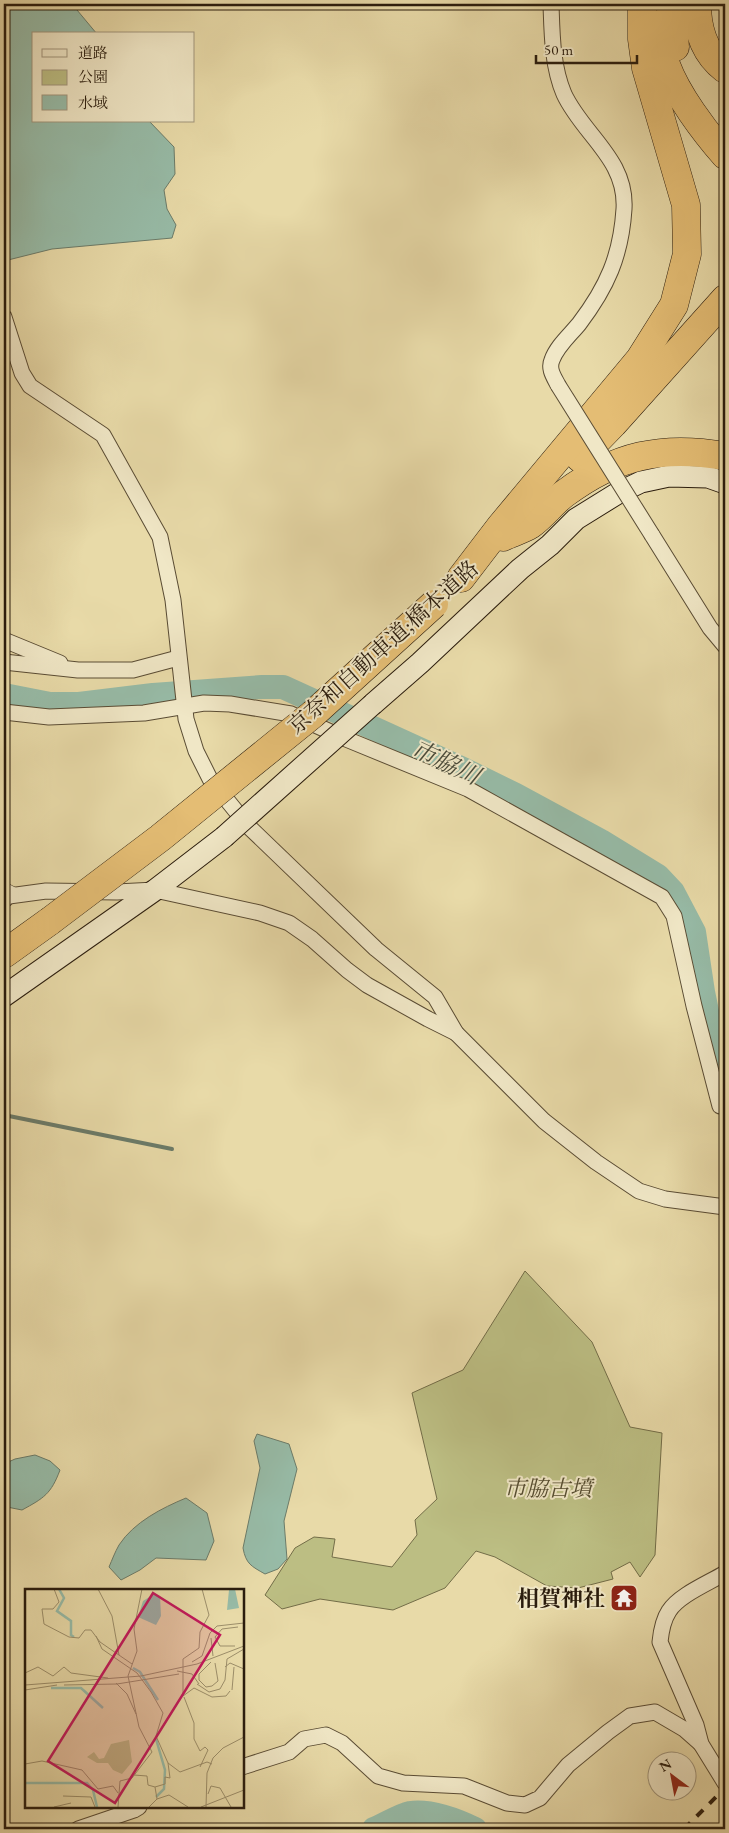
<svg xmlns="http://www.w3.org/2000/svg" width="729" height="1833" font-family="'EB Garamond','Noto Serif JP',serif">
  <rect width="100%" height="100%" fill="#e8daa8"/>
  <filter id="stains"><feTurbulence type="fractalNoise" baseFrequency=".004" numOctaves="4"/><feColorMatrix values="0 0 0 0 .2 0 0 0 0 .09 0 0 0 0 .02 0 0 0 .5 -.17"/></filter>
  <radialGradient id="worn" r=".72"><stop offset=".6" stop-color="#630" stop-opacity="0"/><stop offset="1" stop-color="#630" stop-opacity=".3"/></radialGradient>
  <polygon fill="#bcbe83" stroke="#736d48" points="525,1271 592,1342 630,1427 662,1433 655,1555 640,1577 630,1562 611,1572 613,1579 578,1588 547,1586 495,1557 476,1551 445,1588 393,1610 320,1599 282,1609 265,1595 295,1548 314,1537 335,1539 332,1557 392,1567 417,1535 415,1520 437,1499 412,1393 463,1370"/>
  <g fill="#97bba7" stroke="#6b7b69">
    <path d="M11 4H72L97 34H34V121H149L174 147 175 174 164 190 167 209 176 225 172 238 52 249 4 261V52L7 47C2 34 1 15 11 4Z"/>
    <path d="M257 1434 289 1444 297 1469 284 1521 287 1559 278 1569 265 1574C251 1566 246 1564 243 1548L260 1468 254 1441Z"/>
    <path d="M35 1455 50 1461 60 1470C51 1494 44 1498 22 1510L7 1507 4 1494V1464L15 1459Z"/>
    <path d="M186 1498 207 1513 214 1541 206 1560 156 1558 140 1570 121 1580 109 1567C112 1560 115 1552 119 1545 134 1522 162 1508 186 1498Z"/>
  </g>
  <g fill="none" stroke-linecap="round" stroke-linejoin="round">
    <polyline stroke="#6b7b69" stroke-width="4" points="4,1115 172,1149"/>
    <g stroke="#97bba7" stroke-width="24">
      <polyline points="4,695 50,704 79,704 153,695 262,687 283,687 465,770 516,795 601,841 658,876 673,892 694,932 703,992 715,1050 725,1081"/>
      <path d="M374 1829C384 1825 400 1815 410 1813 430 1810 457 1820 475 1829"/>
    </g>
    <defs>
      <polyline id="lane" points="4,886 17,893"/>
      <g id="street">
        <path d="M551 4C552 33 552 66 564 94 583 135 627 159 624 209 621 256 607 287 579 324 570 335 557 346 552 360 548 369 554 377 558 385"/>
        <polyline points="4,317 22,373 30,386 103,435 160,537 173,600 186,719 196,751 210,779 248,826 376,949 435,997 456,1033 544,1121 596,1162 639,1191 665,1199 725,1207"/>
        <polyline points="652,535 710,628 725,646"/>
        <polyline points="4,640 60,663"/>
        <polyline points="4,662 78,670 133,670 178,658"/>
        <polyline points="4,712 49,717 144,713 204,703 230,704 291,714 346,739 468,789 662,897 674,916 694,1006 720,1106 725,1105"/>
        <polyline points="4,900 9,896 46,891 117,892 155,890 260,913 289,923 312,939 347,970 367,985 428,1019 456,1033"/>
        <path d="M725 1573C709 1583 679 1595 669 1611 663 1620 661 1632 660 1642L696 1725 701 1744 725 1783"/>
        <polyline points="242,1767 289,1752 304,1739 326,1735 342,1743 378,1776 403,1783 464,1786 507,1803 525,1805 540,1798 568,1765 608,1732 630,1716 655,1712 684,1729 701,1744"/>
        <polyline points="78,1829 134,1810 139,1807"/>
      </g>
      <g id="secondary">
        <polyline points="373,704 420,663 520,569 550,545 576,519 618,493 641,482 669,476 708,477 725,483"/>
        <polyline points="4,996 155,890 224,837"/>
      </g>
      <g id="highway">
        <polyline points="671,4 675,47"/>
        <path d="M697 4C697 29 704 53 725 69"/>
        <path d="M658 24C660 38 661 52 666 65 677 95 704 131 725 155"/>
        <polyline points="580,458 613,424 725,299"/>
        <path d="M503 537C511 533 522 530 530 525 543 516 552 503 564 494 616 455 662 445 725 456"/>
        <polyline points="461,578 500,527 640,359 674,305 687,254 686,205 646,68 642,39 642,4"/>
        <polyline points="4,954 50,921"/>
      </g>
    </defs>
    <use href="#lane" stroke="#5a4c34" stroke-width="9"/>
    <use href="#street" stroke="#5a4c34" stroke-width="17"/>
    <use href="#secondary" stroke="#2a1c0d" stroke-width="23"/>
    <use href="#highway" stroke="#2a1c0d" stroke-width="29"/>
    <use href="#lane" stroke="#f0e7c6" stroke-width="8"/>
    <use href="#street" stroke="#f0e7c6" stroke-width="15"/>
    <use href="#secondary" stroke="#f0e7c6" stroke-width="21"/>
    <use href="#highway" stroke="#e4bd74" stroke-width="28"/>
    <polyline stroke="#2a1c0d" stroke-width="4" stroke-dasharray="9 9" stroke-linecap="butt" points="684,1829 725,1788"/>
    <defs>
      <polyline id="street-bridge" points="558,385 652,535"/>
      <polyline id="secondary-bridge" points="224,837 373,704"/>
      <polyline id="highway-bridge" points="50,921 160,838 313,714 434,604"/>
    </defs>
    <use href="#street-bridge" stroke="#5a4c34" stroke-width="17" stroke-linecap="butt"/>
    <use href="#secondary-bridge" stroke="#2a1c0d" stroke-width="23" stroke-linecap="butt"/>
    <use href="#highway-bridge" stroke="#2a1c0d" stroke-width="29" stroke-linecap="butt"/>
    <use href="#street-bridge" stroke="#f0e7c6" stroke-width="15"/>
    <use href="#secondary-bridge" stroke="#f0e7c6" stroke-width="21"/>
    <use href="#highway-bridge" stroke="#e4bd74" stroke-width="28"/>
  </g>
  <defs>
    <symbol id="temple-square" viewBox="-11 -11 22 22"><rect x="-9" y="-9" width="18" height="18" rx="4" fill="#8f2418" stroke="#f0e7c6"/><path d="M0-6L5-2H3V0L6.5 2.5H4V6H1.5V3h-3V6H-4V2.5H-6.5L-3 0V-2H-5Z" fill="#fff"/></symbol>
  </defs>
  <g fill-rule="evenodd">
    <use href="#temple-square" x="608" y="1582" width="32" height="32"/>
  </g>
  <g text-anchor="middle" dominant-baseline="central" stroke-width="4" stroke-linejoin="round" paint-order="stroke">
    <g font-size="22" fill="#2a1c0d" stroke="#f0e7c6">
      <text transform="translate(383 647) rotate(-42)">京奈和自動車道;橋本道路</text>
    </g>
    <g font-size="22" font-style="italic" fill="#564d30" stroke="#f0e7c6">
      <text x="548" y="1488">市脇古墳</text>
    </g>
    <g font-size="22" font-weight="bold" fill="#2a1c0d" stroke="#f0e7c6" text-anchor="end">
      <text x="605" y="1598">相賀神社</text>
    </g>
    <g font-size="24" font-style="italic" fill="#4b4c3b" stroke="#f0e7c6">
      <text transform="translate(446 762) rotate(25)">市脇川</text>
    </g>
  </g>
  <g transform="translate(25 1589)">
    <rect width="219" height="219" fill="#e8daa8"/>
    <path d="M104 151 107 173 97 185 88 181 83 174H72L62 168 69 163 74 170 79 169 86 155Z" fill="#bcbe83"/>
    <path d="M210 0 214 19 202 21 204 1ZM129 5 135 7 136 27 131 36 113 28 118 12Z" fill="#97bba7"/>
    <path fill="none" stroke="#97bba7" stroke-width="2.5" d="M34 0 39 9 32 22 46 32V46L49 48M108 79 115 83 133 111M26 99H56L78 119M131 150 140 181 139 200 131 208M0 194H62L68 201 72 218"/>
    <path fill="none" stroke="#9c8e6a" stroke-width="1" d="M29 0 34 13 28 20H17L19 35 44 48 54 49 60 41H66L75 53 107 75M73 0 87 27 94 66M177 0 184 26 175 43 174 59 158 70V107L169 99 187 108 201 107 205 102M71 47 77 60 112 84 126 103 138 124 131 147 143 174M186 49 188 67M210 57H195L190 48 197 40 213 38M167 73 177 67 185 44 192 37 219 34M186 73 174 85V91L181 98 187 97 193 92 190 74M200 78 205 74 219 80M152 82 167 85 174 95M0 84 13 78 28 87 39 78 46 84 83 89M91 94 102 105 111 125M172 95 184 103 195 100 200 91 202 70 219 60M0 96 116 87 172 75 219 57M39 96 92 95 154 85M0 101 32 96M207 101 209 78M159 108 169 134V150L175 162 180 158 183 161 175 178M0 175 17 172 57 181 73 200 88 197 93 204M109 186 122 187 123 196 130 198 140 195V188L145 189 143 174 155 183 182 173 187 175M183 205 186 197 195 199 206 218M38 207 66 208 70 218M132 210 144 206 163 218M29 218 46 214M93 218 95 192 107 189 127 163 114 138 103 87 112 62 109 40 117 0M124 218 132 210 130 198M176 218 219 201M181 218 182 184 188 169 198 159 219 148"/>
    <path fill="#c2185b" fill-opacity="0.15" stroke="#c2185b" stroke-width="2.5" d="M128 4 195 46 90 214 23 172Z"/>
    <rect width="219" height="219" fill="none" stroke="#2a1c0d" stroke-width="2.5"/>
  </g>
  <rect width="729" height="1833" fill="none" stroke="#e8daa8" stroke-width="20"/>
  <rect x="5" y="5" width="719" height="1823" fill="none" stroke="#2a1c0d" stroke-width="2.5"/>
  <rect x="10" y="10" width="709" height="1813" fill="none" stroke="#2a1c0d"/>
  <rect x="32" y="32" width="162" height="90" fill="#f0e7c6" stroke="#a1967c"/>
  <rect x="42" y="49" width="25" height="8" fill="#f0e7c6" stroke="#a1967c"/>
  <text x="78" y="58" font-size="15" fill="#2a1c0d">道路</text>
  <rect x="42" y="70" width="25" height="15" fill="#bcbe83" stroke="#a1967c"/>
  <text x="78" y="82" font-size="15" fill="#2a1c0d">公園</text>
  <rect x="42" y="95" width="25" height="15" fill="#97bba7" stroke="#a1967c"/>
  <text x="78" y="108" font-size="15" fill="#2a1c0d">水域</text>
  <g transform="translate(672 1776) rotate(328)"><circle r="24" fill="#f0e7c6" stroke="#a1967c"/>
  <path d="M0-4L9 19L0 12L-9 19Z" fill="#8f2418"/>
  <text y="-8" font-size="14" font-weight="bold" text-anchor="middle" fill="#2a1c0d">N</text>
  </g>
  <path d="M536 55v8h101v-8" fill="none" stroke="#2a1c0d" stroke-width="2.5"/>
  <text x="544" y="55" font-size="15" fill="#2a1c0d" stroke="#f0e7c6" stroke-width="4" paint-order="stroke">50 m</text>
  <rect width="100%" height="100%" filter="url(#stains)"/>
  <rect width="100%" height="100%" fill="url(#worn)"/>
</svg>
